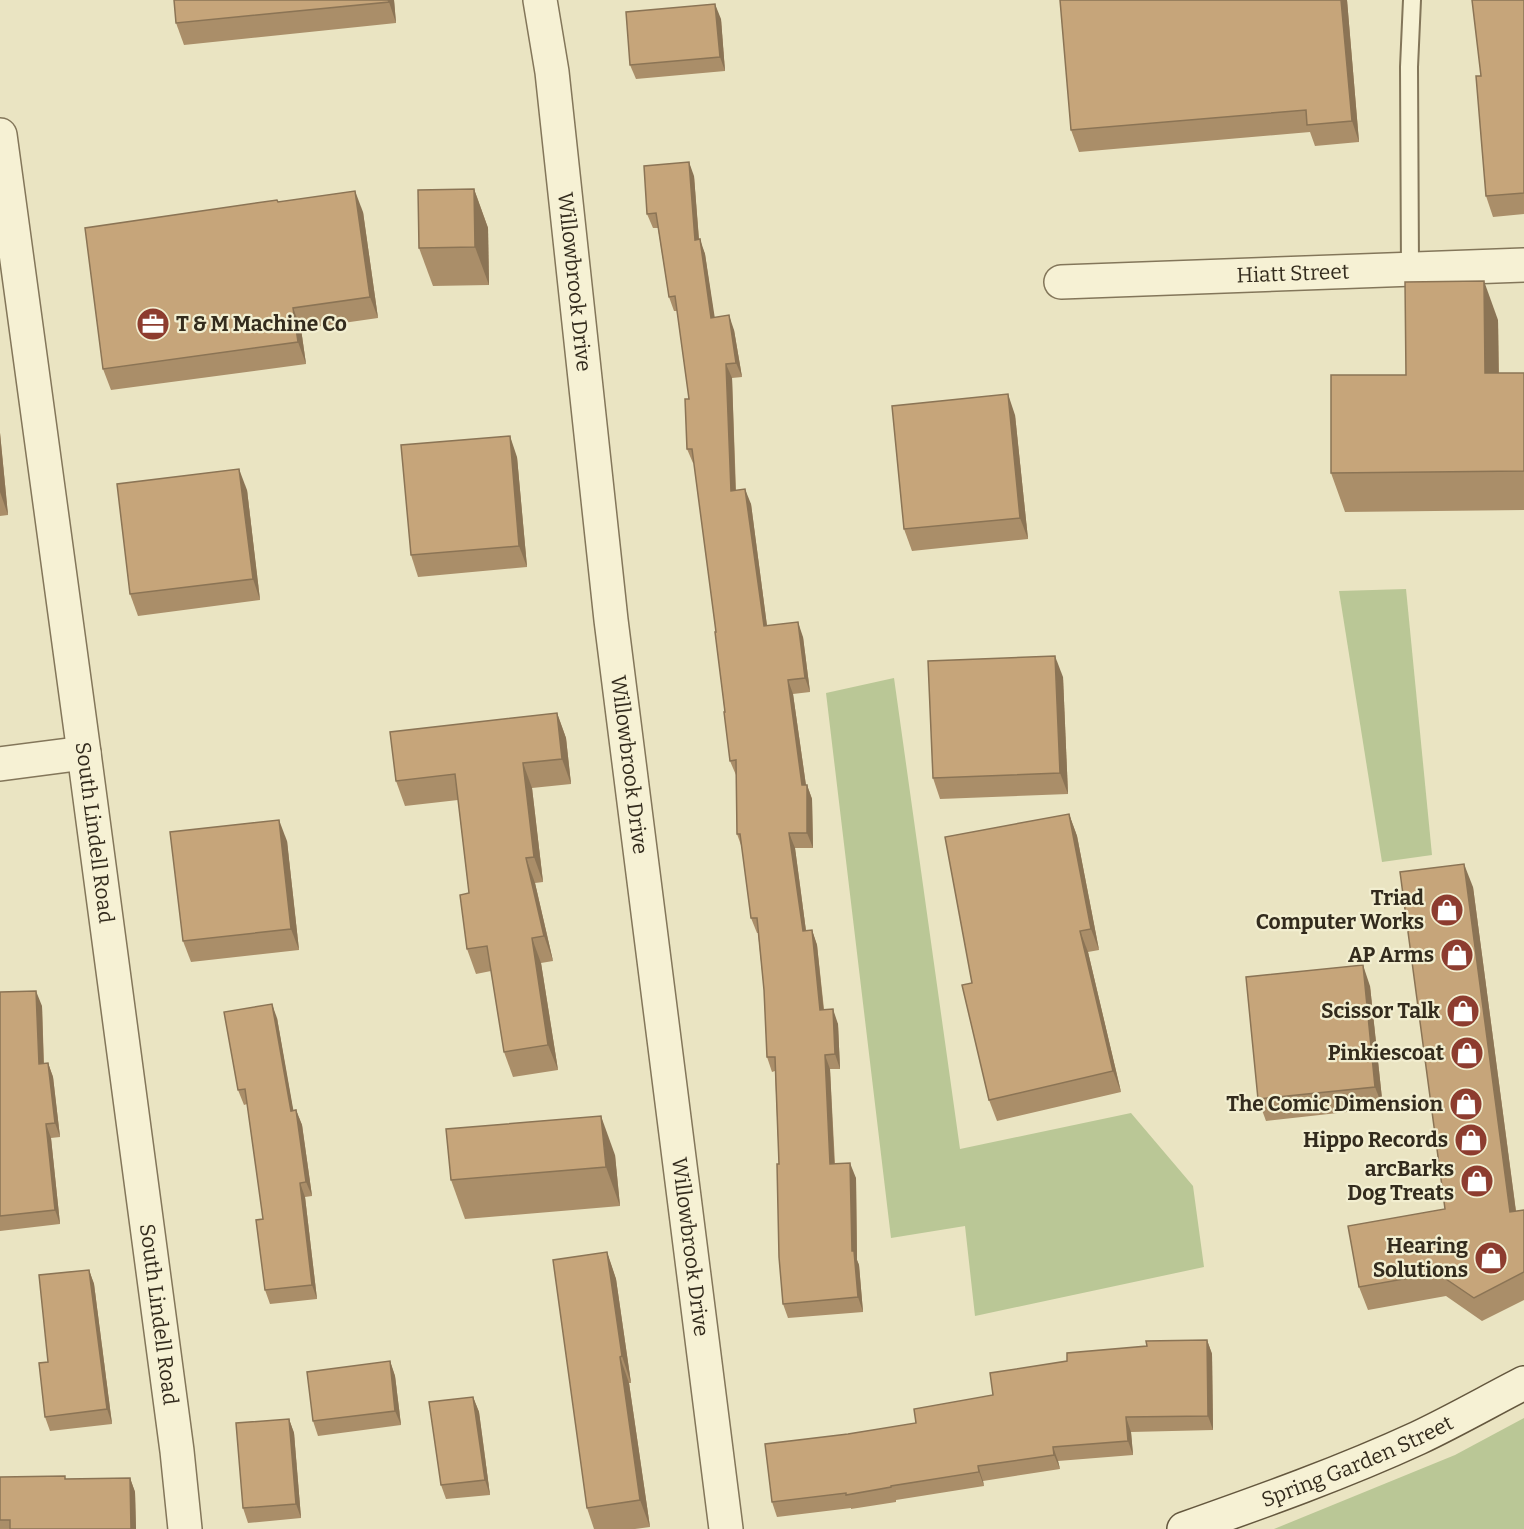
<svg xmlns="http://www.w3.org/2000/svg" width="1524" height="1529" font-family="Bitter,serif">
  <rect width="100%" height="100%" fill="#eae4c2"/>
  <g fill="#bac796">
    <polygon points="1406,589 1432,855 1382,862 1339,591"/>
    <polygon points="894,678 960,1149 1131,1113 1193,1186 1204,1267 975,1316 965,1226 891,1238 826,693"/>
    <polygon points="1524,1418 1524,1529 1274,1529 1455,1455"/>
  </g>
  <g fill="none" stroke-linecap="round" stroke-linejoin="round">
    <defs>
      <polyline id="lane" points="1410,269 1409,67 1412,0"/>
      <g id="street">
        <path id="s1" d="M540 0 552 72 611 620 726 1529"/>
        <path id="s2" d="M0 135 84 753 177 1451 185 1529"/>
        <path id="s3" d="M1061 282 1524 265"/>
        <polyline points="0,764 84,753"/>
      </g>
      <g id="secondary">
        <path id="s4" d="M1184 1529C1263 1501 1342 1473 1418 1438 1454 1421 1489 1401 1524 1383"/>
      </g>
    </defs>
    <use href="#lane" stroke="#83765a" stroke-width="20"/>
    <use href="#street" stroke="#83765a" stroke-width="36"/>
    <use href="#secondary" stroke="#64573e" stroke-width="36"/>
    <use href="#lane" stroke="#f6f1d4" stroke-width="16"/>
    <use href="#street" stroke="#f6f1d4" stroke-width="33"/>
    <use href="#secondary" stroke="#f6f1d4" stroke-width="33"/>
  </g>
  <g fill="#aa8e69">
    <polygon points="394,0 396,23 184,45 176,23"/>
    <polygon points="1347,0 1359,142 1315,146 1310,132 1079,152 1071,130"/>
    <polygon points="1524,0 1524,214 1493,217 1486,196"/>
    <polygon points="721,19 725,71 636,79 630,65"/>
    <polygon points="694,176 699,239 705,254 714,317 734,330 742,377 732,378 736,490 751,504 767,626 803,637 810,692 793,694 806,785 807,785 812,799 813,848 795,848 806,931 812,930 817,945 824,1009 838,1024 840,1069 830,1069 835,1164 856,1178 857,1260 859,1265 863,1312 788,1318 783,1304 779,1164 775,1071 772,1072 767,1057 764,990 758,933 757,933 751,918 742,848 737,834 736,775 730,761 716,632 694,463 693,463 687,449 689,399 677,311 674,311 669,297 658,228 653,228 647,214"/>
    <polygon points="474,189 488,228 489,285 433,286 419,248"/>
    <polygon points="278,202 363,212 378,318 301,329 306,364 111,390 103,369"/>
    <polygon points="1498,320 1499,373 1524,373 1524,510 1345,512 1331,473 1406,375"/>
    <polygon points="1015,415 1028,539 912,551 904,529"/>
    <polygon points="0,433 8,515 0,516"/>
    <polygon points="517,457 527,567 418,577 411,555"/>
    <polygon points="247,490 260,600 138,616 130,594"/>
    <polygon points="1063,677 1068,794 940,799 933,778"/>
    <polygon points="557,713 566,738 571,784 532,788 543,882 535,883 553,961 541,963 558,1070 513,1077 504,1052 491,971 476,974 467,949 469,893 458,800 405,806 396,781"/>
    <polygon points="1069,814 1077,836 1099,950 1088,952 1121,1092 997,1121 989,1100 972,983"/>
    <polygon points="287,841 299,950 191,962 183,941"/>
    <polygon points="1473,887 1516,1211 1524,1210 1524,1300 1482,1321 1446,1296 1368,1310 1359,1287 1445,1209"/>
    <polygon points="1370,986 1383,1108 1266,1121 1258,1099"/>
    <polygon points="0,992 42,1006 44,1063 48,1063 53,1077 60,1137 51,1138 60,1224 0,1231"/>
    <polygon points="277,1018 293,1111 296,1110 302,1125 312,1196 305,1197 317,1299 270,1304 265,1290 263,1219 247,1104 244,1105 238,1090"/>
    <polygon points="615,1155 620,1206 465,1219 451,1180"/>
    <polygon points="607,1252 616,1279 631,1383 629,1383 650,1527 635,1529 594,1529 587,1508"/>
    <polygon points="89,1270 94,1284 112,1424 50,1431 45,1417 48,1362"/>
    <polygon points="1207,1340 1212,1354 1213,1430 1131,1432 1133,1455 1058,1461 1060,1469 983,1481 984,1486 896,1500 896,1502 851,1509 851,1508 777,1517 772,1502 848,1434 916,1423 993,1395"/>
    <polygon points="390,1361 395,1376 401,1425 318,1436 313,1421"/>
    <polygon points="473,1397 479,1412 490,1495 446,1499 441,1485"/>
    <polygon points="289,1419 294,1433 301,1518 248,1523 243,1508"/>
    <polygon points="0,1477 66,1479 130,1478 135,1492 136,1529 0,1529"/>
  </g>
  <g fill="#8b7455">
    <polygon points="388,0 394,0 396,23 389,2"/>
    <polygon points="1341,0 1347,0 1359,142 1352,121"/>
    <polygon points="715,4 721,19 725,71 720,57"/>
    <polygon points="689,162 694,176 700,254 695,240"/>
    <polygon points="474,189 488,228 489,285 475,247"/>
    <polygon points="355,191 363,212 378,318 370,297"/>
    <polygon points="700,239 705,254 717,332 711,318"/>
    <polygon points="1484,281 1498,320 1499,412 1485,373"/>
    <polygon points="293,308 301,329 306,364 298,342"/>
    <polygon points="729,315 734,330 742,377 736,363"/>
    <polygon points="726,364 732,378 736,505 731,491"/>
    <polygon points="1008,394 1015,415 1028,539 1020,518"/>
    <polygon points="0,433 8,515 0,492"/>
    <polygon points="510,436 517,457 527,567 519,546"/>
    <polygon points="239,469 247,490 260,600 253,579"/>
    <polygon points="745,489 751,504 769,641 764,626"/>
    <polygon points="798,622 803,637 810,692 805,678"/>
    <polygon points="1055,656 1063,677 1068,794 1060,773"/>
    <polygon points="788,680 793,694 807,793 807,785 812,799 813,848 807,833 802,785"/>
    <polygon points="557,713 566,738 571,784 562,759"/>
    <polygon points="523,763 532,788 543,882 534,857"/>
    <polygon points="1069,814 1077,836 1099,950 1091,929"/>
    <polygon points="279,820 287,841 299,950 291,929"/>
    <polygon points="789,833 795,848 808,946 803,931"/>
    <polygon points="526,858 535,883 553,961 544,936"/>
    <polygon points="1464,864 1473,887 1519,1235 1510,1212"/>
    <polygon points="812,930 817,945 825,1024 820,1010"/>
    <polygon points="1080,931 1088,952 1121,1092 1113,1071"/>
    <polygon points="532,938 541,963 558,1070 548,1045"/>
    <polygon points="1363,965 1370,986 1383,1108 1375,1087"/>
    <polygon points="36,991 42,1006 44,1078 39,1064"/>
    <polygon points="272,1004 277,1018 296,1125 291,1111"/>
    <polygon points="833,1009 838,1024 840,1069 835,1054"/>
    <polygon points="825,1055 830,1069 835,1178 830,1164"/>
    <polygon points="48,1063 53,1077 60,1137 55,1123"/>
    <polygon points="296,1110 302,1125 312,1196 306,1182"/>
    <polygon points="601,1116 615,1155 620,1206 606,1167"/>
    <polygon points="46,1124 51,1138 60,1224 55,1210"/>
    <polygon points="850,1163 856,1178 857,1260 859,1265 863,1312 858,1297 852,1251"/>
    <polygon points="300,1183 305,1197 317,1299 312,1285"/>
    <polygon points="607,1252 616,1279 631,1383 622,1356"/>
    <polygon points="89,1270 94,1284 112,1424 107,1409"/>
    <polygon points="1207,1340 1212,1354 1213,1430 1208,1416"/>
    <polygon points="620,1357 629,1383 650,1527 640,1500"/>
    <polygon points="390,1361 395,1376 401,1425 395,1411"/>
    <polygon points="473,1397 479,1412 490,1495 485,1480"/>
    <polygon points="1126,1417 1131,1432 1133,1455 1128,1441"/>
    <polygon points="289,1419 294,1433 301,1518 296,1504"/>
    <polygon points="1053,1447 1058,1461 1060,1469 1054,1455"/>
    <polygon points="978,1466 983,1481 984,1486 979,1472"/>
    <polygon points="130,1478 135,1492 136,1529 131,1529"/>
  </g>
  <g fill="#c6a57a" stroke="#8b7455" stroke-width="1.5">
    <polygon points="174,0 388,0 389,2 176,23"/>
    <polygon points="1060,0 1341,0 1352,121 1307,125 1306,110 1071,130"/>
    <polygon points="1472,0 1524,0 1524,193 1486,196 1476,76 1481,76"/>
    <polygon points="715,4 720,57 630,65 626,12"/>
    <polygon points="689,162 695,240 700,239 711,318 729,315 736,363 726,364 731,491 745,489 764,626 798,622 805,678 788,680 802,785 807,785 807,833 789,833 803,931 812,930 820,1010 833,1009 835,1054 825,1055 830,1164 850,1163 852,1251 854,1251 858,1297 783,1304 779,1257 777,1164 779,1164 775,1057 767,1057 764,990 757,918 751,918 740,834 737,834 736,760 730,761 724,712 725,712 715,632 716,632 692,449 687,449 685,399 689,399 675,296 669,297 656,213 647,214 644,166"/>
    <polygon points="474,189 475,247 419,248 418,190"/>
    <polygon points="355,191 370,297 293,308 298,342 103,369 85,228 277,200 278,202"/>
    <polygon points="1484,281 1485,373 1524,373 1524,471 1331,473 1331,375 1406,375 1405,282"/>
    <polygon points="1008,394 1020,518 904,529 892,406"/>
    <polygon points="510,436 519,546 411,555 401,445"/>
    <polygon points="239,469 253,579 130,594 117,484"/>
    <polygon points="1055,656 1060,773 933,778 928,661"/>
    <polygon points="557,713 562,759 523,763 534,857 526,858 544,936 532,938 548,1045 504,1052 487,946 467,949 460,895 469,893 455,774 396,781 390,732"/>
    <polygon points="1069,814 1091,929 1080,931 1113,1071 989,1100 962,985 972,983 945,837"/>
    <polygon points="279,820 291,929 183,941 170,832"/>
    <polygon points="1464,864 1510,1212 1524,1210 1524,1272 1474,1298 1437,1273 1359,1287 1348,1226 1445,1209 1400,872"/>
    <polygon points="1363,965 1375,1087 1258,1099 1246,977"/>
    <polygon points="36,991 39,1064 48,1063 55,1123 46,1124 55,1210 0,1216 0,992"/>
    <polygon points="272,1004 291,1111 296,1110 306,1182 300,1183 312,1285 265,1290 256,1220 263,1219 245,1089 238,1090 224,1012"/>
    <polygon points="601,1116 606,1167 451,1180 446,1129"/>
    <polygon points="607,1252 622,1356 620,1357 640,1500 587,1508 553,1260"/>
    <polygon points="89,1270 107,1409 45,1417 39,1363 48,1362 39,1275"/>
    <polygon points="1207,1340 1208,1416 1126,1417 1128,1441 1053,1447 1054,1455 978,1466 979,1472 891,1486 891,1487 846,1495 846,1493 772,1502 765,1444 848,1434 916,1423 914,1409 993,1395 990,1373 1067,1361 1067,1353 1147,1346 1146,1341"/>
    <polygon points="390,1361 395,1411 313,1421 307,1372"/>
    <polygon points="473,1397 485,1480 441,1485 429,1402"/>
    <polygon points="289,1419 296,1504 243,1508 236,1423"/>
    <polygon points="65,1476 65,1479 130,1478 131,1529 10,1529 10,1520 0,1520 0,1477"/>
  </g>
  <defs>
    <symbol id="office-disc" viewBox="-11 -11 22 22"><circle r="9.5" fill="#8d3c2f" stroke="#f2eed0"/><path d="M-6-3h4V-5.5h4V-3h4V5H-6ZM-1-4.5V-3h2v-1.5ZM-6 0V1H6V0Z" fill="#fff"/></symbol>
    <symbol id="shop-disc" viewBox="-11 -11 22 22"><circle r="9.5" fill="#8d3c2f" stroke="#f2eed0"/><path d="M-5-2.5h2.3a2.7 3.5 0 0 1 5.4 0H5L5.5 6h-11ZM-1.5-2.5h3a1.5 2.3 0 0 0-3 0Z" fill="#fff"/></symbol>
  </defs>
  <g fill-rule="evenodd">
    <use href="#office-disc" x="134" y="305" width="38" height="38"/>
    <use href="#shop-disc" x="1428" y="891" width="38" height="38"/>
    <use href="#shop-disc" x="1438" y="936" width="38" height="38"/>
    <use href="#shop-disc" x="1444" y="992" width="38" height="38"/>
    <use href="#shop-disc" x="1448" y="1034" width="38" height="38"/>
    <use href="#shop-disc" x="1447" y="1085" width="38" height="38"/>
    <use href="#shop-disc" x="1452" y="1121" width="38" height="38"/>
    <use href="#shop-disc" x="1458" y="1162" width="38" height="38"/>
    <use href="#shop-disc" x="1472" y="1239" width="38" height="38"/>
  </g>
  <g text-anchor="middle" dominant-baseline="central" stroke-width="4.5" stroke-linejoin="round" paint-order="stroke">
    <g font-size="21" fill="#332b1d" stroke="#f2eed0">
      <text stroke="none"><textPath href="#s3" startOffset="232">Hiatt Street</textPath></text>
      <text stroke="none"><textPath href="#s1" startOffset="284">Willowbrook Drive</textPath></text>
      <text stroke="none"><textPath href="#s1" startOffset="770">Willowbrook Drive</textPath></text>
      <text stroke="none"><textPath href="#s2" startOffset="704">South Lindell Road</textPath></text>
      <text stroke="none"><textPath href="#s1" startOffset="1256">Willowbrook Drive</textPath></text>
      <text stroke="none"><textPath href="#s2" startOffset="1190">South Lindell Road</textPath></text>
      <text stroke="none"><textPath href="#s4" startOffset="186">Spring Garden Street</textPath></text>
    </g>
    <g font-size="21" font-weight="bold" fill="#332b1d" stroke="#f2eed0" text-anchor="end">
      <text x="176" y="324" text-anchor="start">T &amp; M Machine Co</text>
      <text x="1424" y="898">Triad<tspan x="1424" dy="24">Computer Works</tspan></text>
      <text x="1434" y="955">AP Arms</text>
      <text x="1440" y="1011">Scissor Talk</text>
      <text x="1444" y="1053">Pinkiescoat</text>
      <text x="1443" y="1104">The Comic Dimension</text>
      <text x="1448" y="1140">Hippo Records</text>
      <text x="1454" y="1169">arcBarks<tspan x="1454" dy="24">Dog Treats</tspan></text>
      <text x="1468" y="1246">Hearing<tspan x="1468" dy="24">Solutions</tspan></text>
    </g>
  </g>
</svg>
